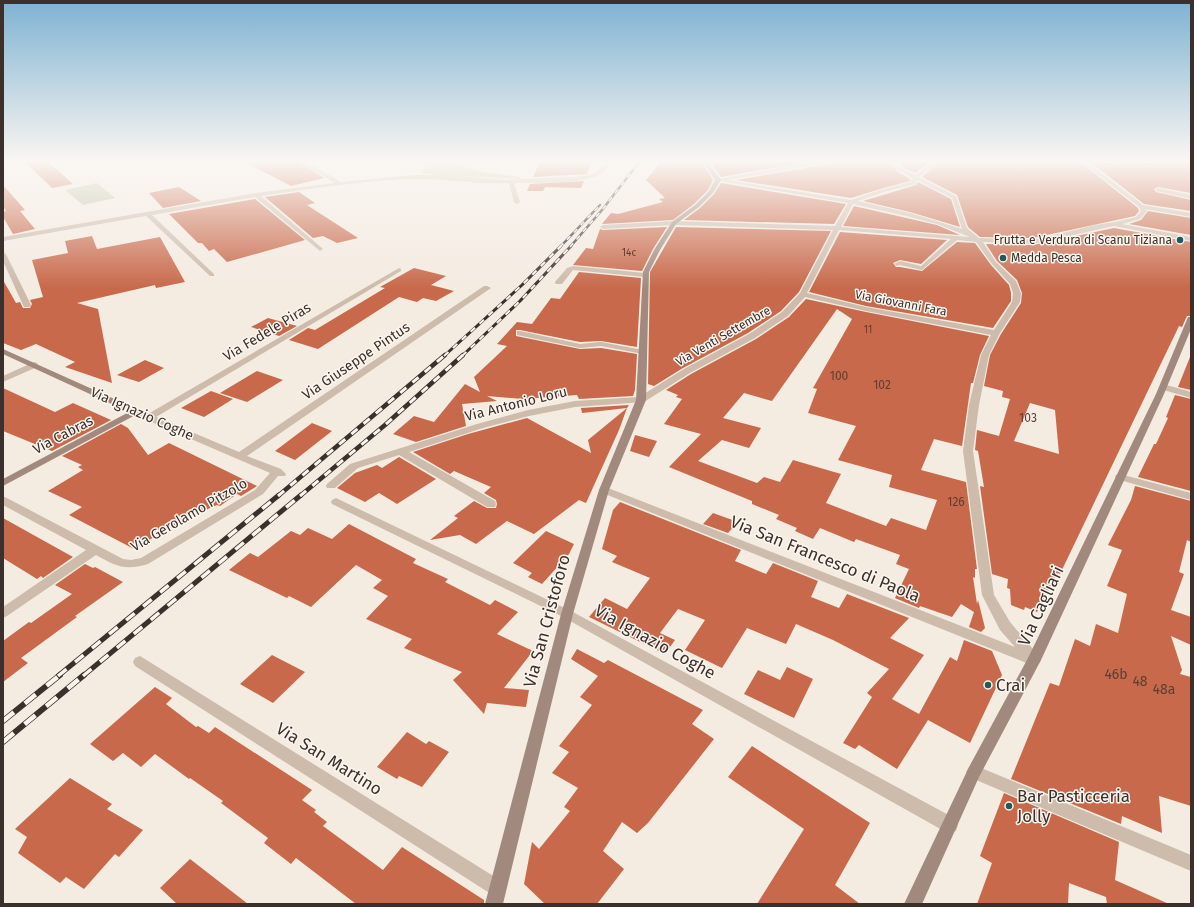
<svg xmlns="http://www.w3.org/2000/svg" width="1194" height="907" font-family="'Fira Sans',sans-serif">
  <rect width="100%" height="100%" fill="#f4ebe1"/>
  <g fill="#b8c4a0">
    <polygon points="419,161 454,161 454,163 481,172 520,177 520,179 428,174 423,173 421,170 425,168"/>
    <polygon points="97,183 115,198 83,205 65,190"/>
  </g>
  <g fill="#c8694b" fill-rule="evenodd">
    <polygon points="24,161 47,161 73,184 52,188"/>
    <polygon points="243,161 297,161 324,178 291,186"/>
    <polygon points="540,161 592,161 587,174 533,177"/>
    <polygon points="662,161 701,161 713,180 708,190 694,204 673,220 602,224 611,213 618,214 663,202 659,199 665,198 646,180"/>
    <polygon points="709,161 796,161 799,163 721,177"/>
    <polygon points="860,161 888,161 898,172 910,179 910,181 880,189 851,198 736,180 842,162"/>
    <polygon points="897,161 931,161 915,173 904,168"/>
    <polygon points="941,161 1079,161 1138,208 1139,211 1135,216 1033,238 980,237 968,227 957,195 922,177"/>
    <polygon points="1089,161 1117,164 1122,161 1152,163 1157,161 1174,164 1175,161 1191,161 1191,193 1158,187 1154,189 1156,192 1191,200 1191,211 1144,204"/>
    <polygon points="584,181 581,188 545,187 543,191 527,191 530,184"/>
    <polygon points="918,182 951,199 960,227 910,212 863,201 916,185"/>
    <polygon points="721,183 846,204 834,224 684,220 700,208 714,194"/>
    <polygon points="3,185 25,210 20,211 35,229 13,234 3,217 3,212 6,211 3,206"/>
    <polygon points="179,187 201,201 163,208 149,193"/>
    <polygon points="299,192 315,203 307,205 358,238 337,243 323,236 313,238 265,197"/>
    <polygon points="255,199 305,240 227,262 214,249 209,251 202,243 198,243 169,214"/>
    <polygon points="854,206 937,225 960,235 843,226"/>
    <polygon points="1148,211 1191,218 1191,235 1129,224 1141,220"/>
    <polygon points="667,227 653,249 642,271 573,265 586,248 593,249 600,229 603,230"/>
    <polygon points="676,227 831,231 799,292 781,311 748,333 683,368 654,386 648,384 650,272"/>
    <path d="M1114 228 1191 242V316H1187L1182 327 1179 326 1060 574 1058 573 1037 612 1025 607 1024 610 1011 605 1010 589 1007 588 1008 579 992 574 980 486 984 487 978 451 975 450 977 430 999 436 1010 399 1002 397 1003 391 984 386 990 355 1001 334 1021 303 1022 293 1017 280 997 261 986 244 1033 245ZM1030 403 1055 410 1059 454 1014 441Z"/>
    <polygon points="840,232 947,240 921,264 900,260 893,263 896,267 900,267 922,271 957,242 975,243 991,265 1009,285 1011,293 1011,301 993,328 866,306 809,292"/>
    <polygon points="92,236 97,249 160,237 185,282 156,288 155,285 77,303 98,309 112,383 65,367 75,362 36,344 21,350 3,343 3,280 16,303 20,302 23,308 30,308 32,304 30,300 43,297 32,260 68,253 65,241"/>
    <polygon points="414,268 446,276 431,285 454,291 436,301 423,298 417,302 399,297 318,349 289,340 308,328 315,330 385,288 380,287"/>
    <polygon points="579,272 641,278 637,347 601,341 580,342 520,330 516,330 516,336 580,349 601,348 637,354 635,390 633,396 579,399 577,395 523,399 487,396 497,401 462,404 466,426 416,442 393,434 414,416 434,422 465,384 480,392 474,377 507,346 497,344 517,322 532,324 551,298 560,299"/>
    <path d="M806 299 866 312 989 336 980 355 973 383H971L962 446 934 439 921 470 966 482 977 569H975V578L973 577 977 604 978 600 985 628 981 632 969 627 974 612 961 604 952 617 920 606 919 608 895 598 909 569 896 564 900 555 856 539 854 542 820 528 813 539 795 531 797 528 776 519 779 515 752 504V501L669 467 701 434 664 424 682 399 676 397 678 395 666 390 691 374 756 339 789 317ZM837 309 852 319 813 388 817 389 808 413 856 426 838 460 892 475 889 487 937 500 926 530 891 518 886 526 826 503 841 474 793 460 780 482 764 477 757 483 698 461 722 440 749 448 761 428 723 418 744 393 772 401Z"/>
    <polygon points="268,318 297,326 279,336 251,327"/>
    <polygon points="1190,357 1191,357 1191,390 1178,387"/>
    <polygon points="145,360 164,368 139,382 117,375"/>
    <polygon points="257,371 283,380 247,402 220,393"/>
    <polygon points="3,388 55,412 73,403 111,420 52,451 3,431"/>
    <polygon points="211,391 233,399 204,417 181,408"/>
    <polygon points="1175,395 1191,399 1191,491 1138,477 1154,444 1156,444 1168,418 1166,417"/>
    <polygon points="629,405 627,408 582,413 581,408"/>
    <polygon points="627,408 619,430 586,503 579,500 534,534 507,521 476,544 460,535 430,540 458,518 454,516 474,501 487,508 496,508 497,504 496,500 484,493 491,487 454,471 450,474 413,452 468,434 527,418 591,453 588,440"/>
    <polygon points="312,423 332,431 295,460 275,451"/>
    <polygon points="121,424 128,428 148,455 169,443 257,486 241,496 237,494 220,506 217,505 183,520 134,549 69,515 82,507 48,491 83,470 78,467 82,465 62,456"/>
    <polygon points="635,435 657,441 649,457 630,451"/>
    <polygon points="399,457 436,479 397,504 379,493 365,502 337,488 355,473 377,465 382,468"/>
    <polygon points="1135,486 1191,501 1191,542 1187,540 1179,572 1184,574 1171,610 1191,617 1191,645 1171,636 1182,670 1180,674 1191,677 1191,806 1159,796 1162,833 1122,816 1121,824 1011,779 1050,683 1059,686 1075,639 1090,646 1096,624 1118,633 1127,594 1107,586 1122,550 1108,545 1131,500"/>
    <polygon points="620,502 741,550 735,561 766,574 773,563 818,581 811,597 839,608 847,594 909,618 890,638 924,655 892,699 919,714 950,657 957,661 964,640 992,651 1002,675 970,743 928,720 897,769 859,745 855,749 843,743 872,697 867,693 889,669 833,640 796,624 786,644 747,628 722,668 685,650 705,620 678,609 660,633 675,640 665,654 589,617 605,598 627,609 650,578 612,562 617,556 602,549 613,510"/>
    <polygon points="713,513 738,522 728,533 703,524"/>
    <polygon points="3,518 73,557 43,578 41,576 37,579 3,558"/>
    <polygon points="349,524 416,559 413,563 448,579 445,582 490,605 495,600 518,612 497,634 533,651 504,688 529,690 526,707 487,703 484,714 453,680 462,672 404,648 412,639 366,619 388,596 373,588 382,580 356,565 311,607 289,596 287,598 229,570 250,553 258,557 291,531 300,535 308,528 332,539"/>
    <polygon points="546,531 574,544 569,554 542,584 528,577 532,573 513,563"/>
    <polygon points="85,564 93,568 95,567 123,582 75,616 77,617 21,658 28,663 3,682 3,641 29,622 31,623 72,594 55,585"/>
    <polygon points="577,649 604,663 608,660 703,710 692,724 714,739 648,823 637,833 622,822 603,851 624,869 597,904 545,904 524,884 532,842 539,849 570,811 564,807 578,788 552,773 569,752 559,746 592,705 580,697 598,676 571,659"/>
    <polygon points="272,655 305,672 273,703 240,684"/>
    <polygon points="787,667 813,679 794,718 744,694 758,670 780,680"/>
    <polygon points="155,687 172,698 166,704 196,727 198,726 209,733 215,727 312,790 302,800 316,810 314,812 327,822 323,826 383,870 402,847 484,900 484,904 356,904 296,858 291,864 264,843 268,838 221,803 223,801 190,778 189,779 155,754 141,767 123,753 113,761 90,744"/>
    <polygon points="407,732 426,744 429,741 449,752 422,787 399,776 397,779 377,767"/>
    <polygon points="752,746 870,823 835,885 860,904 757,904 804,829 728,777"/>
    <polygon points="70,778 112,804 107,809 143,830 119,857 115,854 84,889 66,877 60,883 18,853 27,837 15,829"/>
    <polygon points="1004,793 1119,842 1115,880 1169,904 1107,904 1106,897 1069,883 1068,904 977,904 992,863 980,856"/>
    <polygon points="190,859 248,904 177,904 160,888"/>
  </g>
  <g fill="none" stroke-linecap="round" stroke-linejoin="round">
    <g fill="#cdbbac" fill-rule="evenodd">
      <path d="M298 161H305L341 182 415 175H448L503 180 576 177 590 175 598 171 607 161H612C609 165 606 170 602 173 586 185 535 182 514 183L520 202 517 204 514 202 509 183C478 185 446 178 415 179 363 180 312 189 261 196L322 248 323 249 320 251 255 197 152 215 214 274V276H210L146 216 3 241V237L256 193 335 183Z"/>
      <path d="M825 161H842L727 180 851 200 880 190 911 182 912 178 899 171 889 161H894L903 169 915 175 934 161H940L919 177 956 196 967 228 979 238 1033 240 1095 225 1115 222 1136 217 1141 211 1139 207 1080 161H1086L1143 205 1191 213V217L1145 209 1147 211 1140 219 1122 224 1191 237V241L1114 226 1033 244 983 242 996 262 1016 281 1021 293 1020 302 1000 333 989 355 979 405 973 451 994 595 1010 622 1039 656 1041 660 1039 664 1034 665 1029 664 600 492 599 490 604 487 608 488 1015 647 1000 630 982 595 963 451 969 405 981 355 991 335 866 311 805 297 788 316 755 338 690 373 644 402 575 407 529 416 483 428 409 452 495 501 496 504 495 507H487L399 455 358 468 335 488H327L326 486 327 484 350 464 477 424 528 410 575 401 639 397 684 369 749 334 782 312 800 293 833 230 674 225 603 229 600 227 603 225 674 221 835 226 848 203 715 180 785 166ZM917 180 952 198 962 229 910 213 858 201 884 192 916 184ZM853 204 906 216 937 224 970 237 841 227ZM839 230 951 239 921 266 900 261 894 264 897 266 900 265 922 270 957 240 976 242 992 264 1010 284 1013 293 1012 302 994 330 866 307 807 293Z"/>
      <polygon points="1158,188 1191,195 1191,199 1156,191 1156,189"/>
      <polygon points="3,252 6,254 31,305 30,307 24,307 23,305 3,261"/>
      <polygon points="573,266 645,273 648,275 645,277 573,270 562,284 556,284 555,282 567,268"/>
      <path d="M399 268 401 269V271L156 417 239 452 484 286H487L491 288 247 456 281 469 286 474 285 476H278L263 494 148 564C124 571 116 566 96 555L7 616 3 618V607L86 550 3 505V496L123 559 131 560 141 558 255 490 270 473 133 414 131 412 133 410 136 409 148 414Z"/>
      <polygon points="517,331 520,331 580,344 601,342 643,350 647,352 643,354 601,346 580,348 517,335"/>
      <polygon points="34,362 37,363 38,365 37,367 3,382 3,376"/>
      <polygon points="1163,384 1191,392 1191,398 1160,389 1159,387"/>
      <polygon points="1120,474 1191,493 1191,500 1116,479 1115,477 1116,475"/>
      <polygon points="336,498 571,611 956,819 958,825 956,831 950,833 944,831 563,617 332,504 331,502 332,500"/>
      <polygon points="140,656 503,882 506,888 503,894 497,897 491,894 135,666 133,662 135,658"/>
      <polygon points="974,765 1191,855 1191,871 969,777 966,772 969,767"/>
    </g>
    <g fill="#a18a7d" fill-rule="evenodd">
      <polygon points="702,161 707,161 721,180 713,193 699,207 676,224 660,250 649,272 646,400 609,490 573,614 503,904 485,904 561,614 599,490 636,400 643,272 654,250 672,222 695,205 709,191 715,180"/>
      <polygon points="1188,317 1191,317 1191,329 1164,394 1041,660 979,777 922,904 904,904 969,767 1028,658 1156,394"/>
      <polygon points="3,349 139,410 141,412 3,486 3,479 129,412 3,354"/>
    </g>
    <defs>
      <g id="rail-far4">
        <polyline points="560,247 600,205"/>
        <polyline points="570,247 602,210 640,161"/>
      </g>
      <g id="rail-far3">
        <polyline points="444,356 522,285 561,246"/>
        <polyline points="462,356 520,301 571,246"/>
      </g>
      <g id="rail-far2">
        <polyline points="278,496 445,355"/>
        <polyline points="300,496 385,425 463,355"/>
      </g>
      <g id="rail-far1">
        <polyline points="58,676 279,495"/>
        <polyline points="83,676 301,495"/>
      </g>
      <g id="rail">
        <polyline points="3,721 60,675"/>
        <polyline points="3,742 84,675"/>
      </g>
    </defs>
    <use href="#rail-far4" stroke="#3b302b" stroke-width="2.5"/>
    <use href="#rail-far3" stroke="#3b302b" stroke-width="3"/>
    <use href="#rail-far2" stroke="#3b302b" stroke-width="4.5"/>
    <use href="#rail-far1" stroke="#3b302b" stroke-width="5"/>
    <use href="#rail" stroke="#3b302b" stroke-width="6"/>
    <use href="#rail-far4" stroke="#fbf5ee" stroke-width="1.5" stroke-dasharray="5" stroke-linecap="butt"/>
    <use href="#rail-far3" stroke="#fbf5ee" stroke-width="2" stroke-dasharray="6" stroke-linecap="butt"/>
    <use href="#rail-far2" stroke="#fbf5ee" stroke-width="3" stroke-dasharray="8" stroke-linecap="butt"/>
    <use href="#rail-far1" stroke="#fbf5ee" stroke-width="3.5" stroke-dasharray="11" stroke-linecap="butt"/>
    <use href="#rail" stroke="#fbf5ee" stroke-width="4.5" stroke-dasharray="14" stroke-linecap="butt"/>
  </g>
  <linearGradient id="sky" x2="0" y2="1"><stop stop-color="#7eb2d2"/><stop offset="0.56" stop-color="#faf6f2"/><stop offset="1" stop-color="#faf6f2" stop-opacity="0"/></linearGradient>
  <rect width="1194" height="288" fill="url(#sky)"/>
  <g fill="#1f5a5e" stroke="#fbf5ee" stroke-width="1.5">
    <circle cx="1180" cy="240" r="4"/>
    <circle cx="1003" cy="258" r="4"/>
    <circle cx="988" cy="685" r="4"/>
    <circle cx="1009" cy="806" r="4"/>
  </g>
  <g text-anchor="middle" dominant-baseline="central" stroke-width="3" stroke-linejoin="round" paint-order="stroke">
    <g font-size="10" fill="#5e3e33">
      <text x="629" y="253">14c</text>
      <text x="868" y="330">11</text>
    </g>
    <g font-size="12" fill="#3b302b" stroke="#fbf5ee" text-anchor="end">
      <text x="1172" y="240">Frutta e Verdura di Scanu Tiziana</text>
      <text x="1011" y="258" text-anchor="start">Medda Pesca</text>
    </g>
    <g font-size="12" fill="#3b302b" stroke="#fbf5ee">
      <text transform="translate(901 303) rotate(11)">Via Giovanni Fara</text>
      <text transform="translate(723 336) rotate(-30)">Via Venti Settembre</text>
    </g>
    <g font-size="12" fill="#5e3e33">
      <text x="839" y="376">100</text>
      <text x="882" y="385">102</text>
      <text x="1028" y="418">103</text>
      <text x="956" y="502">126</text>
    </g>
    <g font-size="14" fill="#3b302b" stroke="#fbf5ee">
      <text transform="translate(267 332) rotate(-31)">Via Fedele Piras</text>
      <text transform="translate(356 361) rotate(-34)">Via Giuseppe Pintus</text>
      <text transform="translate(516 404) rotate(-14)">Via Antonio Loru</text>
      <text transform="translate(142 414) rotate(24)">Via Ignazio Coghe</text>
      <text transform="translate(63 435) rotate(-28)">Via Cabras</text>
      <text transform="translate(189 515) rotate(-30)">Via Gerolamo Pitzolo</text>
    </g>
    <g font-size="14" fill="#5e3e33">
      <text x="1116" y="674">46b</text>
      <text x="1140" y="681">48</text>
      <text x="1164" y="689">48a</text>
    </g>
    <g font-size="17" fill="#3b302b" stroke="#fbf5ee">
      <text transform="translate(825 559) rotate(22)">Via San Francesco di Paola</text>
      <text transform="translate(1041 606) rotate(-65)">Via Cagliari</text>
      <text transform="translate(547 621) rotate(-75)">Via San Cristoforo</text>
      <text transform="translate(655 642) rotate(29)">Via Ignazio Coghe</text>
      <text transform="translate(329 759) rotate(32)">Via San Martino</text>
    </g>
    <g font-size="17" fill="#3b302b" stroke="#fbf5ee" text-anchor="start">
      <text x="996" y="685">Crai</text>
      <text x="1017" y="796">Bar Pasticceria<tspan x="1017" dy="20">Jolly</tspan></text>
    </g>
  </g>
  <rect width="1194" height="907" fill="none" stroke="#3b302b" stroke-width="8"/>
</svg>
